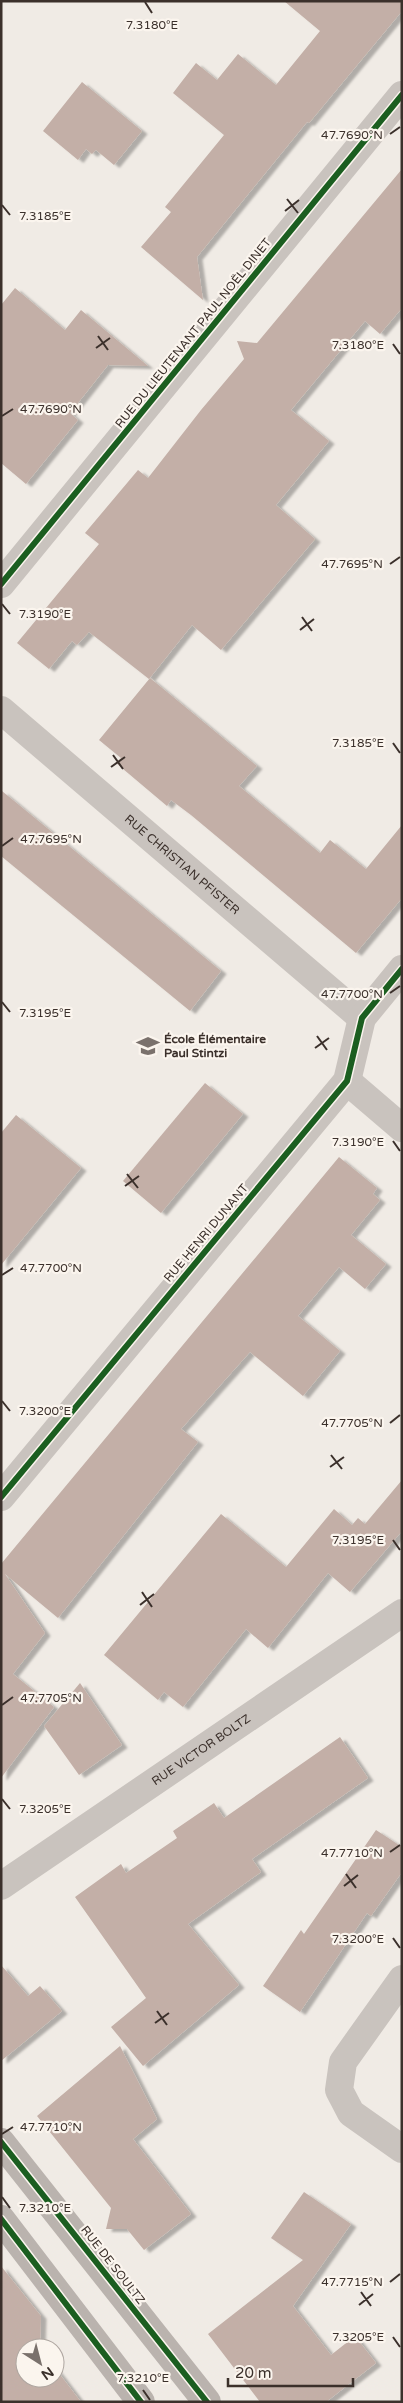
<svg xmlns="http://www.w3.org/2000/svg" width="403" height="2403" font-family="'Varela Round',sans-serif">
  <defs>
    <filter id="shadow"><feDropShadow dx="5.5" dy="3" stdDeviation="1" flood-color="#0004"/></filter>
  </defs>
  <rect width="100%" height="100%" fill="#f0ebe5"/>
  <g fill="#c3afa7" filter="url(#shadow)">
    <polygon points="284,1 402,1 402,11 309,123 307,122 197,257 203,300 141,247 171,212 165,207 224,135 173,93 196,63 217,80 238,54 276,85 320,31"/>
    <polygon points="82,82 142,131 114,165 96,150 92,154 86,149 78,160 43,131"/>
    <polygon points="402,169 402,308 380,334 365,321 291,410 329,441 276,505 315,539 221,650 192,625 149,679 89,632 77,645 72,641 49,669 17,643 99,544 85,533 138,470 148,478 201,410 244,359 237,341 257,343"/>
    <polygon points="15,288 65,330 81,310 148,366 108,365 70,413 78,420 26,484 1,463 1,305"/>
    <polygon points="150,678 257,766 239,786 320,853 330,840 366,869 402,825 402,898 356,953 191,815 171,800 167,806 116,763 121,758 99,740"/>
    <polygon points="2,791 221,971 190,1011 1,856"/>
    <polygon points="205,1083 243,1114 161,1213 123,1181"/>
    <polygon points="16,1115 81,1168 1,1265 1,1133"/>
    <polygon points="339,1157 377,1188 373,1194 380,1200 351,1235 386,1264 365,1289 339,1267 298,1316 340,1351 303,1396 250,1352 181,1429 198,1442 58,1618 5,1574 45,1633 13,1674 54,1707 1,1778 1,1564"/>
    <polygon points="402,1480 402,1531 350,1592 328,1573 268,1648 246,1629 183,1707 164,1692 158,1700 104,1655 221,1514 286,1567 334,1509 352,1525 358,1518 365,1524"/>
    <polygon points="80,1683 122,1745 79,1775 44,1726"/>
    <polygon points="340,1737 368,1778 252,1859 261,1872 188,1924 239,1985 143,2066 111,2027 146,1998 75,1897 121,1864 126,1873 177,1838 173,1831 214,1803 224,1818"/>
    <polygon points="376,1830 402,1847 402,1872 371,1916 367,1913 300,2012 263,1986 301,1930 304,1934"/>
    <polygon points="1,1965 28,1996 40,1986 62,2011 1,2061"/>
    <polygon points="120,2046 157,2119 133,2139 191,2214 144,2250 127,2229 106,2229 111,2208 37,2116"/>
    <polygon points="304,2192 351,2224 293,2306 331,2355 355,2336 376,2363 326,2402 260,2402 208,2334 303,2260 271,2238"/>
    <polygon points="1,2266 41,2316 40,2348 25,2348 25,2378 55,2378 55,2368 81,2402 1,2402"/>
  </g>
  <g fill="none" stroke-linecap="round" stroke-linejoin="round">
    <g stroke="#c9c3be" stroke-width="28">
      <polyline points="1,584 402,95"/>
      <path id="s1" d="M1 710 362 1018"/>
      <polyline points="347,1081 402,1128"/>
      <polyline points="1,1497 347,1081 362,1018 402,969"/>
      <path id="s2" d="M1 1886 402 1613"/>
      <polyline points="402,1979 343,2062 339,2090 351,2113 402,2149"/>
    </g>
    <g stroke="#bab3ae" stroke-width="28">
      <polyline points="1,2142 207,2402"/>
      <polyline points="1,2219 141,2402"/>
    </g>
    <defs>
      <g id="cycleway">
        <polyline points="1,584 402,95"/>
        <polyline points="1,1497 347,1081 362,1018 402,969"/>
        <polyline points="1,2142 207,2402"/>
        <polyline points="1,2219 141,2402"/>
      </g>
    </defs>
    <use href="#cycleway" stroke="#fbf5ee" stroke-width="9"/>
    <use href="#cycleway" stroke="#1b5e20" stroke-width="6"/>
  </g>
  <path fill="none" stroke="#3b302b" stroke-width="2" d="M145 2 152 13M390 134 400 127M287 199 298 213M2 205 10 215M285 211 299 200M98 336 108 350M393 344 400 354M96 348 110 338M2 416 13 409M390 564 400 557M2 604 10 614M302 617 312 631M300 630 314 619M393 743 400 753M113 755 123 769M111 767 125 757M2 846 13 838M390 993 400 986M2 1002 10 1012M317 1036 327 1050M315 1048 329 1038M393 1141 400 1151M127 1174 138 1188M125 1186 139 1176M2 1275 13 1268M2 1401 10 1411M390 1423 400 1415M331 1455 342 1469M330 1467 344 1457M393 1540 400 1550M142 1592 152 1607M140 1605 154 1594M2 1705 13 1697M2 1799 10 1809M390 1852 400 1845M346 1874 356 1888M344 1886 358 1875M393 1938 400 1948M157 2011 167 2025M155 2023 169 2013M2 2134 13 2127M2 2197 10 2208M390 2282 400 2274M361 2292 371 2306M359 2305 373 2294M393 2337 400 2347M143 2390 150 2400"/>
  <defs>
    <symbol id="school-bare" viewBox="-9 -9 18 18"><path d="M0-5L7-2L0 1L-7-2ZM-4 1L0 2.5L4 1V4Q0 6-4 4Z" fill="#7a716c" stroke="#fbf5ee" stroke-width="2.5" paint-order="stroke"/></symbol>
  </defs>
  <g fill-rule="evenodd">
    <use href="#school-bare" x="132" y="1030" width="32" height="32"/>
  </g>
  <g text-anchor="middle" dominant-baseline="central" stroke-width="4.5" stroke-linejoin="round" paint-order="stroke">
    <g font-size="12" fill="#3b302b" stroke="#fbf5ee">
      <text transform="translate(193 333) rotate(-51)">RUE DU LIEUTENANT PAUL NOËL DINET</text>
      <text stroke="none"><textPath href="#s1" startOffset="238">RUE CHRISTIAN PFISTER</textPath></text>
      <text transform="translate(206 1233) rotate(-50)">RUE HENRI DUNANT</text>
      <text stroke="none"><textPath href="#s2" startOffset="242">RUE VICTOR BOLTZ</textPath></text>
      <text transform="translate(113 2265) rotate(52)">RUE DE SOULTZ</text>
    </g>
    <g font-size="12" font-weight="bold" fill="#3b302b" stroke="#fbf5ee" text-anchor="start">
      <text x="164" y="1039">École Élémentaire<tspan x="164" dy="14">Paul Stintzi</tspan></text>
    </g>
  </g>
  <g font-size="12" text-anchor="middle" fill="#3b302b" stroke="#fbf5ee" stroke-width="4.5" stroke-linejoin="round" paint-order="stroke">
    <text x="152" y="29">7.3180°E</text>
    <text x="352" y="139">47.7690°N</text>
    <text x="45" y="220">7.3185°E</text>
    <text x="358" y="349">7.3180°E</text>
    <text x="51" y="413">47.7690°N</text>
    <text x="352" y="568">47.7695°N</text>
    <text x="45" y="618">7.3190°E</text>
    <text x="358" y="747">7.3185°E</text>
    <text x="51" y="843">47.7695°N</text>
    <text x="352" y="998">47.7700°N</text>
    <text x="45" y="1017">7.3195°E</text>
    <text x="358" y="1146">7.3190°E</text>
    <text x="51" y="1272">47.7700°N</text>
    <text x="45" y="1415">7.3200°E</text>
    <text x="352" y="1427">47.7705°N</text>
    <text x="358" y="1544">7.3195°E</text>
    <text x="51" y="1702">47.7705°N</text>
    <text x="45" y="1813">7.3205°E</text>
    <text x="352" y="1857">47.7710°N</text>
    <text x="358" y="1943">7.3200°E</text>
    <text x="51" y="2131">47.7710°N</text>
    <text x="45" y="2212">7.3210°E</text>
    <text x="352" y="2286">47.7715°N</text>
    <text x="358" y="2341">7.3205°E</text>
    <text x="143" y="2382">7.3210°E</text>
  </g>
  <rect width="403" height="2403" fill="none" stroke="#3b302b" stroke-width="5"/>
  <g transform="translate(40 2363) rotate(144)"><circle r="24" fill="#fbf5ee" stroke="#aea6a0"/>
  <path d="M0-4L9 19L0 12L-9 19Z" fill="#7a716c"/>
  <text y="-8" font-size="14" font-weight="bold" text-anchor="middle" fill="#3b302b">N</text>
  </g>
  <path d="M228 2378v8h125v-8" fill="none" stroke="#3b302b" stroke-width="2.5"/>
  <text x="235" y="2378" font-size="15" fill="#3b302b" stroke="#fbf5ee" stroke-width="4" paint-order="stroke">20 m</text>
</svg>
